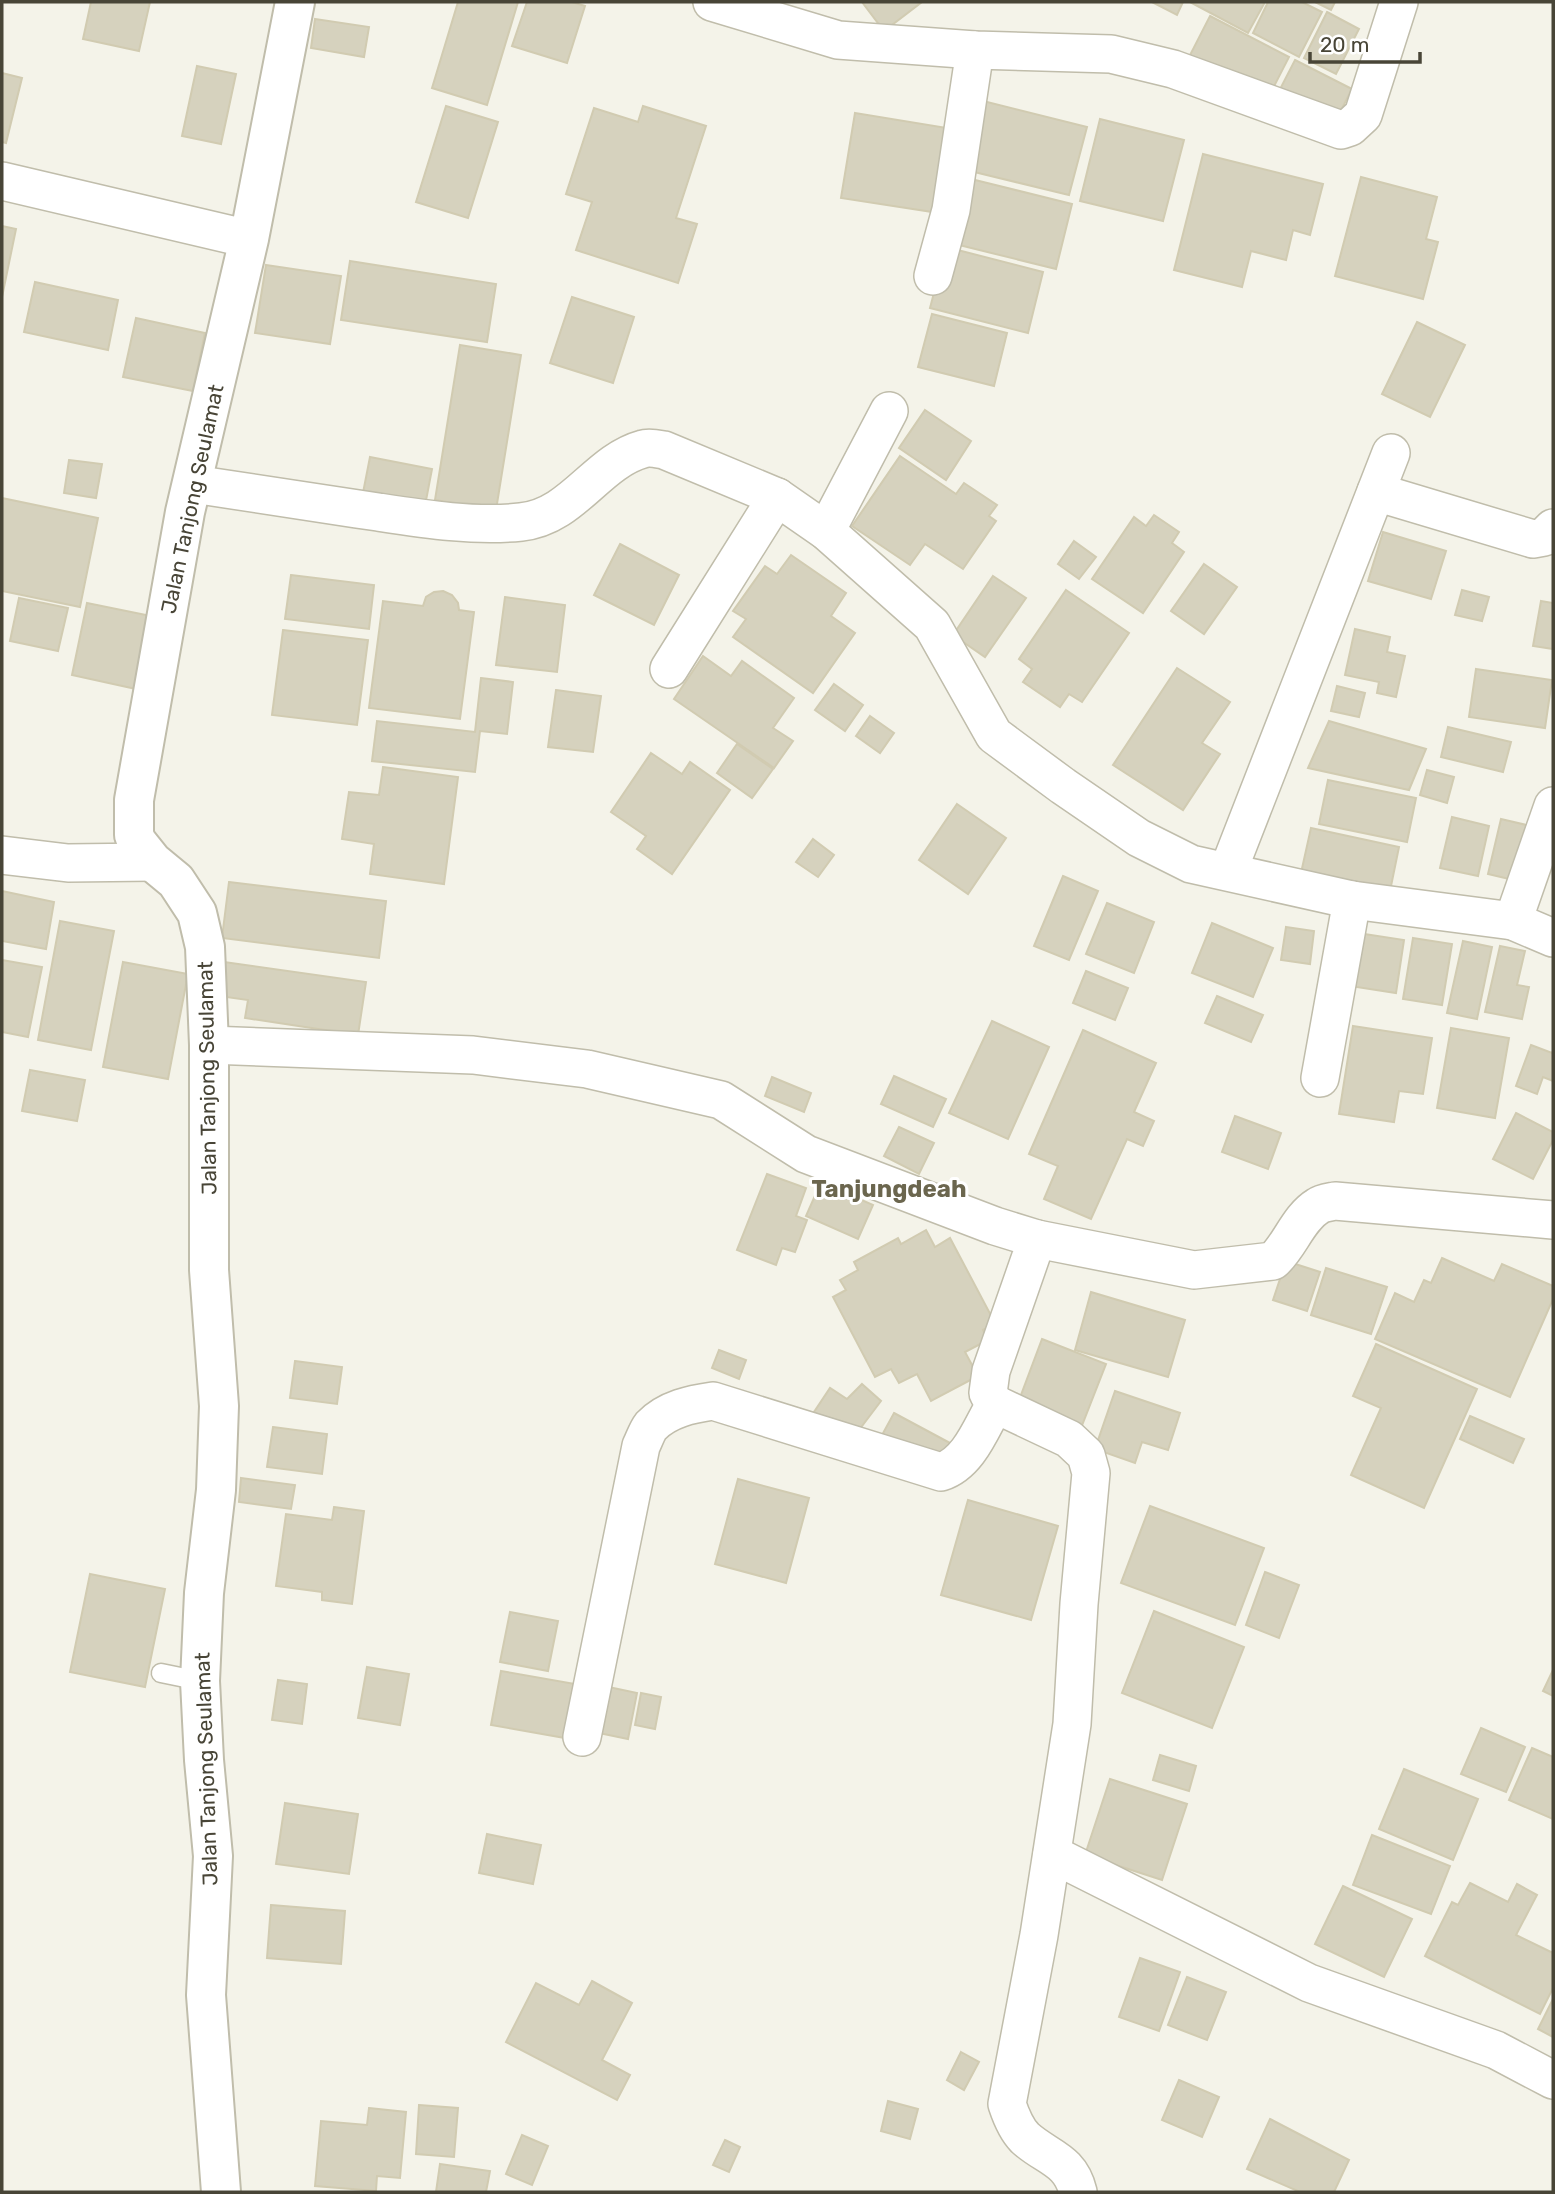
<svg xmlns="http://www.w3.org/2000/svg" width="1555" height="2194" font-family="Rubik,sans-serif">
  <rect width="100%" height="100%" fill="#f4f3e9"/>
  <g fill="#d6d2be" stroke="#d1cbb1" stroke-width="2">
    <polygon points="91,2 150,2 139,51 83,39"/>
    <polygon points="458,2 518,2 487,105 432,88"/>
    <polygon points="527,2 572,2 585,6 567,63 512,46"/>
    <polygon points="862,2 922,2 884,31"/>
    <polygon points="1152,2 1183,2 1177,15"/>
    <polygon points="1190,2 1265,2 1248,33"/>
    <polygon points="1268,2 1302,2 1322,12 1299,57 1253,33"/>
    <polygon points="1315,2 1335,2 1331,10"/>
    <polygon points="1327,12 1359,29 1336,74 1304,58"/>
    <polygon points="1210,16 1289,57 1267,100 1188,59"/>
    <polygon points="315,19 369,27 364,57 311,48"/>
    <polygon points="1295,60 1352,89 1334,124 1277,95"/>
    <polygon points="197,66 236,74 221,144 182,136"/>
    <polygon points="2,73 22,78 6,143 2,142"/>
    <polygon points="983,101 1087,127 1069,195 966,170"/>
    <polygon points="446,106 498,122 468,218 416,202"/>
    <polygon points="643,106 706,126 676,218 697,224 678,283 576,250 592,202 566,194 594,108 638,122"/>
    <polygon points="855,113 953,129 939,213 841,198"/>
    <polygon points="1100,119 1184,140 1163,221 1080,201"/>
    <polygon points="1203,154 1323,184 1310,235 1293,230 1286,260 1251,251 1242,287 1174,270"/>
    <polygon points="1361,177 1437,197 1426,239 1438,242 1423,299 1335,276"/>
    <polygon points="967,178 1072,204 1056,269 951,243"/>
    <polygon points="2,226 16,229 2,297"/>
    <polygon points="946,247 1043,272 1028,333 930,308"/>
    <polygon points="350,261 496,284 487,342 341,320"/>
    <polygon points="266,265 341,276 330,344 255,333"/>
    <polygon points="35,282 118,300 108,350 24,332"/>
    <polygon points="572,297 634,317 613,383 550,363"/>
    <polygon points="932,314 1007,333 994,386 918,367"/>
    <polygon points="136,318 205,333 193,391 123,377"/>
    <polygon points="1417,322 1465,345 1430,417 1382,394"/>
    <polygon points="460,345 521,355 496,510 435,500"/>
    <polygon points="925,410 971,441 946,480 899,448"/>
    <polygon points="900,456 956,494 964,483 997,505 989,516 996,521 963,569 925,544 910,565 852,526"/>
    <polygon points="370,457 432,469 424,511 362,498"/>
    <polygon points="69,460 102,464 96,498 64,493"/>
    <polygon points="2,498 98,518 80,607 2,591"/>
    <polygon points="1154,515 1179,532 1172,543 1184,552 1143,613 1092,579 1134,517 1146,526"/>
    <polygon points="1383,532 1446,551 1431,599 1368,581"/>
    <polygon points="1074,541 1096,557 1079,579 1058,564"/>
    <polygon points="620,544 679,575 654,625 594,595"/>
    <polygon points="791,555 846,593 831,616 855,633 813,693 733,637 746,619 733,611 765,566 777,574"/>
    <polygon points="1204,564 1237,587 1204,634 1171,611"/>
    <polygon points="291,575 374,585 369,629 285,619"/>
    <polygon points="993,576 1026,598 985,657 953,635"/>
    <polygon points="1066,590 1129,633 1082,702 1069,694 1060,707 1023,682 1032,669 1019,659"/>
    <polygon points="1462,590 1489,597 1482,621 1455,615"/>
    <polygon points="443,591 452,595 458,603 459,610 474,612 460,719 369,708 383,601 423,606 426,597 434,592"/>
    <polygon points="505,597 565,605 557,672 496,665"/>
    <polygon points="19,598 68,608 58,651 10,641"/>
    <polygon points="1541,601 1553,603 1553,649 1533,646"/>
    <polygon points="87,603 151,616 136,689 72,675"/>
    <polygon points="1355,629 1390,637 1387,652 1405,656 1396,697 1377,693 1379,682 1345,675"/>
    <polygon points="283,630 368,640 357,725 272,715"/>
    <polygon points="703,656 731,676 742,661 794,698 773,728 793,741 774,768 674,699"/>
    <polygon points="1177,668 1230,702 1202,743 1220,754 1183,810 1113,765"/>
    <polygon points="1476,669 1552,680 1545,728 1469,717"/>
    <polygon points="481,678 513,682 507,734 480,731 475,772 372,761 377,721 475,732"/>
    <polygon points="834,684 863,705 845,731 815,710"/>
    <polygon points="1337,686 1365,693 1359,717 1331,711"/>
    <polygon points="556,690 601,696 593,752 548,747"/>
    <polygon points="870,716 894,733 880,753 856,736"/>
    <polygon points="1329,721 1426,749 1409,790 1308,768"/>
    <polygon points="1448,727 1511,742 1503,772 1441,757"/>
    <polygon points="737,744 773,769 752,798 717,773"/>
    <polygon points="651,753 682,774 690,762 730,790 672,874 637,849 646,836 611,812"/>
    <polygon points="383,767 458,777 444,884 370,874 374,844 342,839 349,792 379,795"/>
    <polygon points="1427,770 1454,777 1447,803 1420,795"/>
    <polygon points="1328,780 1416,798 1407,842 1319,824"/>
    <polygon points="957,804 1006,838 968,894 919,860"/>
    <polygon points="1452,817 1489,826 1478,876 1440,868"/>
    <polygon points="1501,819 1535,827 1522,882 1488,874"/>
    <polygon points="1311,828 1399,847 1390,891 1301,873"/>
    <polygon points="813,839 834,855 818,877 796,862"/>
    <polygon points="1063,876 1098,891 1069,960 1034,946"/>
    <polygon points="229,882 386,901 379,958 222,938"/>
    <polygon points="2,891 54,902 46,949 2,941"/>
    <polygon points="1107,903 1154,922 1134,973 1086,954"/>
    <polygon points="60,921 114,931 91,1050 38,1040"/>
    <polygon points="1212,923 1273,948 1253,997 1192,973"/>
    <polygon points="1286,927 1314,931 1310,964 1281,960"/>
    <polygon points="1358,933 1404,940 1396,993 1350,986"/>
    <polygon points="1413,938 1452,944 1442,1005 1403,999"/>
    <polygon points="1463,941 1492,947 1477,1019 1447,1013"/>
    <polygon points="1500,946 1525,951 1517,985 1529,987 1522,1019 1485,1012"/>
    <polygon points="2,960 42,967 28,1037 2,1032"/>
    <polygon points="123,962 188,974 168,1079 103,1067"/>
    <polygon points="224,962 366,982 358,1035 245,1018 248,1000 219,996"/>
    <polygon points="1086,971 1128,988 1115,1020 1073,1003"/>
    <polygon points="1217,996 1263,1015 1251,1042 1205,1023"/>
    <polygon points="992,1021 1049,1047 1008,1139 949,1113"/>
    <polygon points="1353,1026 1432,1038 1423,1094 1399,1091 1394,1122 1339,1114"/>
    <polygon points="1451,1028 1509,1038 1495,1118 1437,1108"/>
    <polygon points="1083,1030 1156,1063 1134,1112 1154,1121 1143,1146 1127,1139 1091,1219 1044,1199 1058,1166 1029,1154"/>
    <polygon points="1531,1045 1552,1053 1553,1051 1553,1081 1543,1077 1537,1094 1516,1086"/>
    <polygon points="30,1070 85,1080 77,1121 22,1111"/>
    <polygon points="894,1076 946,1099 933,1127 881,1104"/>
    <polygon points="772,1077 811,1093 804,1112 765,1096"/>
    <polygon points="1516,1113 1553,1132 1553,1140 1533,1179 1493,1159"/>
    <polygon points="1235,1116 1281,1133 1268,1169 1222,1152"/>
    <polygon points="899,1127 934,1143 919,1174 884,1156"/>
    <polygon points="767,1174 806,1188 796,1216 807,1220 795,1252 782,1248 776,1265 737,1250"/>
    <polygon points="821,1182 873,1205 858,1239 806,1216"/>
    <polygon points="926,1230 935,1247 950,1238 995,1323 983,1330 988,1340 965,1352 978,1376 931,1401 917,1374 899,1383 891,1369 875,1377 833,1297 846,1290 840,1280 858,1270 854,1262 898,1238 901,1244"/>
    <polygon points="1442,1258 1494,1281 1502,1264 1553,1286 1553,1299 1510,1397 1375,1339 1395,1293 1414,1302 1424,1280 1431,1283"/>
    <polygon points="1286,1261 1320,1272 1307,1311 1273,1300"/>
    <polygon points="1326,1268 1387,1287 1371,1334 1311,1315"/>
    <polygon points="1091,1292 1185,1320 1168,1377 1075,1350"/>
    <polygon points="1042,1339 1106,1364 1081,1428 1018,1403"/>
    <polygon points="1376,1344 1477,1389 1424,1508 1351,1475 1381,1408 1353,1396"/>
    <polygon points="719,1350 746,1360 739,1379 712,1368"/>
    <polygon points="295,1361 342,1367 337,1404 290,1398"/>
    <polygon points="862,1384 881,1401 853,1438 814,1412 830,1388 847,1399"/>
    <polygon points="1115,1391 1180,1413 1168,1450 1142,1442 1135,1463 1095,1449"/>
    <polygon points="894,1413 950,1443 938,1465 882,1435"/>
    <polygon points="1470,1416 1524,1439 1513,1463 1460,1439"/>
    <polygon points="273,1427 327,1434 322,1474 267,1467"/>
    <polygon points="241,1478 295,1485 291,1509 239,1502"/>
    <polygon points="738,1479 809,1498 786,1583 715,1564"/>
    <polygon points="968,1500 1058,1526 1031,1620 941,1595"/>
    <polygon points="1150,1506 1264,1548 1235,1625 1121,1583"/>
    <polygon points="334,1507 364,1511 352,1604 322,1600 322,1592 276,1586 286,1514 332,1520"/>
    <polygon points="1265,1572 1299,1585 1279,1638 1246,1625"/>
    <polygon points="90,1574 165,1589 145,1687 70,1672"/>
    <polygon points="1154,1611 1244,1647 1212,1728 1122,1693"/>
    <polygon points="510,1612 558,1621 548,1671 500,1662"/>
    <polygon points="367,1667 409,1674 400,1725 358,1718"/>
    <polygon points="1553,1670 1553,1696 1543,1691"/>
    <polygon points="501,1671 575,1684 565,1738 491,1725"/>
    <polygon points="278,1680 307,1684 302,1724 272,1720"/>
    <polygon points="604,1686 637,1693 628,1739 594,1732"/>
    <polygon points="641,1693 661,1697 655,1729 635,1725"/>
    <polygon points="1481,1728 1525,1747 1506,1792 1461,1774"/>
    <polygon points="1532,1748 1553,1757 1553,1819 1509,1800"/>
    <polygon points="1160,1755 1196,1766 1189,1791 1153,1780"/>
    <polygon points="1404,1769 1478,1799 1453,1860 1379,1829"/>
    <polygon points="1110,1779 1187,1804 1162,1880 1085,1855"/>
    <polygon points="285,1803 358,1814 349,1874 276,1864"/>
    <polygon points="487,1834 541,1845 533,1884 479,1873"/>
    <polygon points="1372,1835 1450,1866 1431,1914 1353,1885"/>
    <polygon points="1470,1883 1508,1902 1517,1884 1537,1895 1516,1935 1553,1953 1553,1988 1540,2014 1425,1956 1452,1902 1458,1905"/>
    <polygon points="1343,1886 1412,1919 1384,1977 1315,1944"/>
    <polygon points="271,1905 345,1911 341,1964 267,1958"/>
    <polygon points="1140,1958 1180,1972 1159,2031 1119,2017"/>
    <polygon points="1187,1977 1226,1992 1207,2040 1168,2025"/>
    <polygon points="592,1981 632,2003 602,2060 630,2075 617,2100 506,2042 536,1983 579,2005"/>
    <polygon points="1553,1999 1553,2037 1538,2029"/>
    <polygon points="961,2052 979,2062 964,2090 947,2080"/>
    <polygon points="1179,2080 1219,2097 1202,2137 1162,2120"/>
    <polygon points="888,2101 918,2109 910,2139 881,2131"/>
    <polygon points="419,2105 458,2108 454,2157 416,2154"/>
    <polygon points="369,2108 406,2112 400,2178 377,2176 376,2191 315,2186 321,2121 367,2125"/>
    <polygon points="1270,2119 1349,2160 1334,2192 1300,2192 1247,2169"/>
    <polygon points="522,2135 548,2146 532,2185 506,2174"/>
    <polygon points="725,2140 740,2147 729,2172 713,2165"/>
    <polygon points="440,2164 490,2171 486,2192 436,2192"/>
  </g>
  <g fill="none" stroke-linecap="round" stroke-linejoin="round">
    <defs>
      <polyline id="service" points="161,1673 200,1681"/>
      <g id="minor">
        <polyline points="712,2 838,40 975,50 1111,54 1173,69 1341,130 1350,127 1363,115 1399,2"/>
        <polyline points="2,181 249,239"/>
        <polyline points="933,276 951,210 975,50"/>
        <path d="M193 484C254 493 316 503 378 512 424 519 475 527 521 522 573 517 596 462 643 449 649 447 658 449 664 450L777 497 826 531 932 625 994 735 1063 786 1139 838 1191 864 1352 900 1513 921 1553 938"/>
        <polyline points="1376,492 1533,539 1544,537 1553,528"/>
        <polyline points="826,531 889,411"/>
        <polyline points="669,669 777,497"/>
        <polyline points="2,855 68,863 153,862"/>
        <polyline points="1228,871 1391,453"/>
        <polyline points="1513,921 1553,806"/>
        <path d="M209 1045 473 1055 587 1069 721 1100 806 1154 995 1226 1037 1239 991 1371 988 1393 995 1404 1069 1439 1086 1455 1091 1473 1079 1604 1072 1724 1039 1935 1007 2104C1011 2116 1016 2129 1025 2138 1047 2158 1070 2159 1078 2192"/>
        <polyline points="1320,1078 1352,900"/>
        <path d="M1037 1239 1194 1270 1273 1261C1290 1246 1298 1218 1318 1206 1322 1203 1330 1202 1335 1201L1553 1220"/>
        <path d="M582 1737 641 1446C644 1440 647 1431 651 1426 667 1409 692 1404 713 1401L941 1472C969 1463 981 1428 995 1404"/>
        <polyline points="1052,1854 1309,1983 1496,2050 1553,2080"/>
      </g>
      <polyline id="tertiary" points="221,2192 206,1995 213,1856 204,1760 200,1681 204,1593 216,1490 219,1406 209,1270 209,1045 205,947 197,913 176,881 153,862 137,842 134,835 134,800 185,512 249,239 295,2"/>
    </defs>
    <use href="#service" stroke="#c0bdab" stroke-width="21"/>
    <use href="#minor" stroke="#c0bdab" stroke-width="40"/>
    <use href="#tertiary" stroke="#c0bdab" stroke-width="42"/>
    <use href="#service" stroke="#fff" stroke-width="18"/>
    <use href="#minor" stroke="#fff" stroke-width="37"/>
    <use href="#tertiary" stroke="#fff" stroke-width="38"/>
  </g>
  <g text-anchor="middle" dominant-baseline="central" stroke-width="6" stroke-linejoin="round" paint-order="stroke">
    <g font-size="21" fill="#484537" stroke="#fff">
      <text transform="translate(192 499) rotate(-78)">Jalan Tanjong Seulamat</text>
      <text transform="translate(207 1078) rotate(-91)">Jalan Tanjong Seulamat</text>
      <text transform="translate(206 1769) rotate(-92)">Jalan Tanjong Seulamat</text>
    </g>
    <g font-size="24" font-weight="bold" fill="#6b664e" stroke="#fff">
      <text x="889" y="1189">Tanjungdeah</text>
    </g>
  </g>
  <rect width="1555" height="2194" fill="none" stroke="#484537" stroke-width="7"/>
  <path d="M1310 52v10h110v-10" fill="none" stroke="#484537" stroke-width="3.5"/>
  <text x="1320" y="52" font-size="21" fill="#484537" stroke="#ffffff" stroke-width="5" paint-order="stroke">20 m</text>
</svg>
